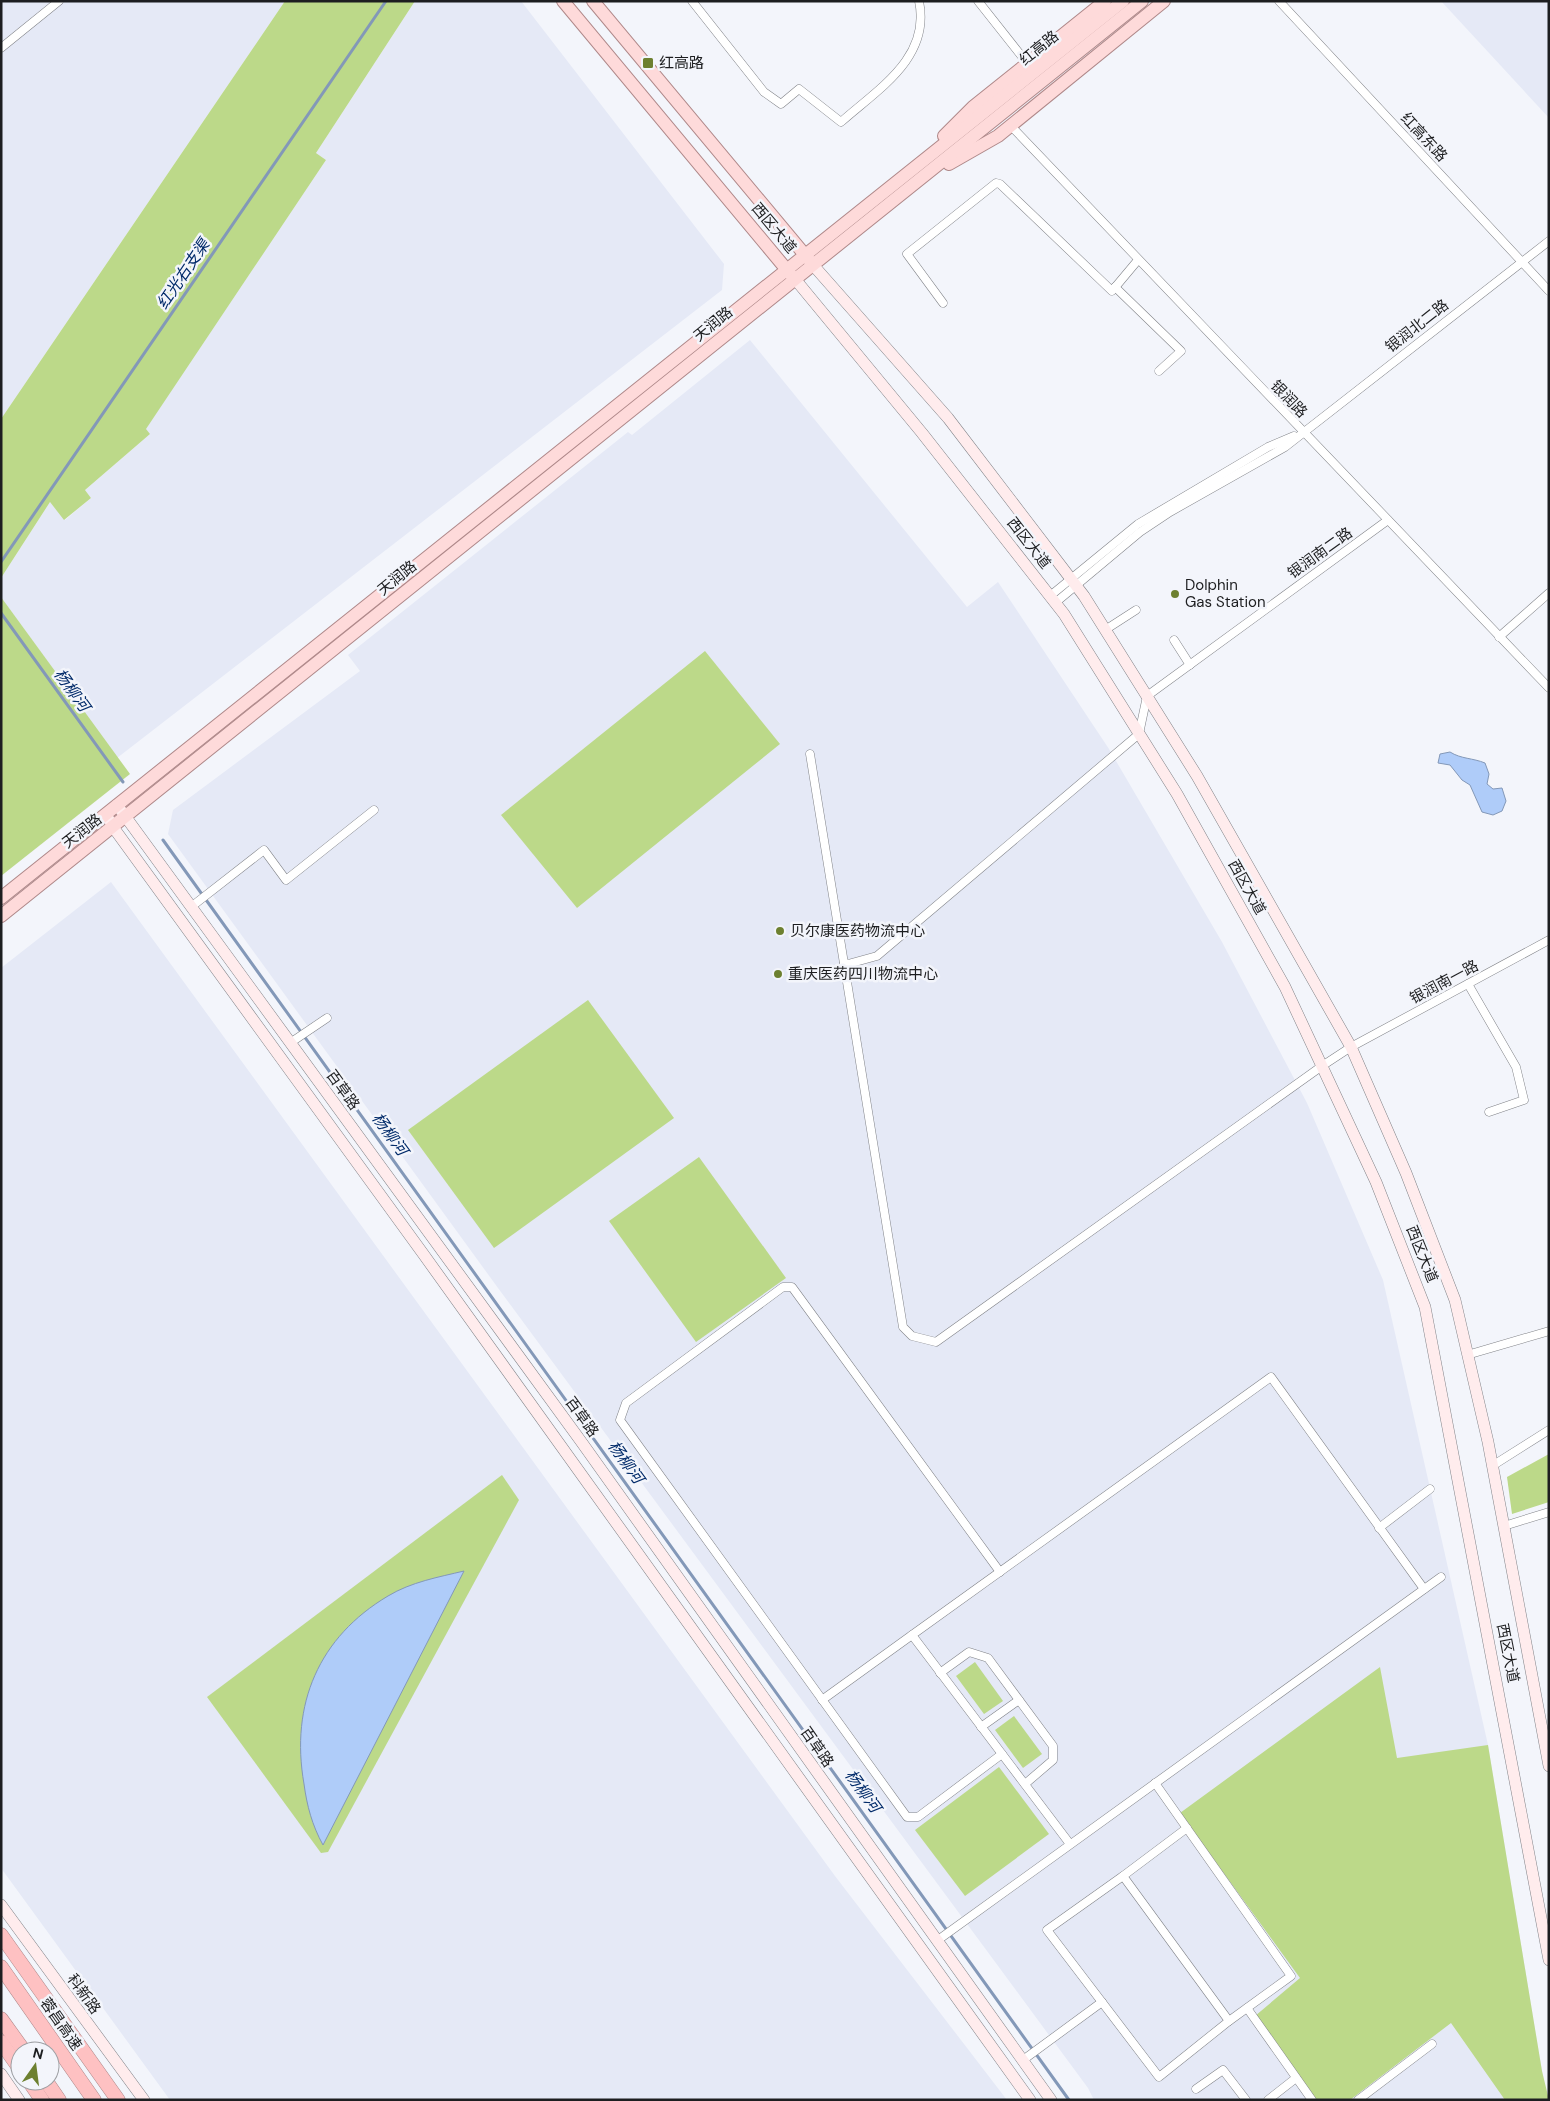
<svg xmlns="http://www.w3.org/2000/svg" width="1550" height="2101" font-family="'DM Sans','Noto Sans SC',sans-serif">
  <rect width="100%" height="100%" fill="#f3f5fb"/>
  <g fill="#e5e9f6">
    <polygon points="1,1 285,1 1,419"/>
    <polygon points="415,1 521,1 724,264 722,290 117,758 1,597 1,578 50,502 65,520 91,498 85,490 150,434 145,430 326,160 316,153"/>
    <polygon points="1441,1 1549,1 1549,118"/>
    <polygon points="750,340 967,607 998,582 1109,749 1222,942 1307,1103 1383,1280 1488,1745 1542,2071 1510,2100 1094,2100 1088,2088 498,1288 168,834 173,810 360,671 348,655 628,432 632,435"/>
    <polygon points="111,882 835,1876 1007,2100 170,2100 1,1868 1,968"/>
  </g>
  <g fill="#bcd989">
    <polygon points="285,1 415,1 316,153 326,160 146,429 150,434 85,490 91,498 64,520 50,502 1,578 1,419"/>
    <polygon points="1,597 130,774 1,876"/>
    <polygon points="705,651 780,744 577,908 501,815"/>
    <polygon points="588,1000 674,1118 494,1248 408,1130"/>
    <polygon points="699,1157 786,1278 696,1342 609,1221"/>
    <polygon points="1549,1454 1549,1502 1512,1514 1507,1477"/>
    <polygon points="502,1475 519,1500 328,1852 321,1853 207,1697"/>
    <polygon points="975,1662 1003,1701 984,1714 956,1676"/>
    <polygon points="1380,1667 1397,1758 1488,1745 1542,2071 1549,2100 1505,2100 1451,2023 1350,2100 1316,2100 1255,2016 1300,1978 1180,1813"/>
    <polygon points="1014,1716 1042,1754 1023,1768 995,1730"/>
    <polygon points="999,1767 1049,1834 965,1896 915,1830"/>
  </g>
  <g fill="#afccf9" stroke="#8398b8">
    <path d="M1450 752C1461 759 1473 758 1485 763L1489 774 1487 784 1493 789 1502 788 1506 801 1502 811 1493 815 1482 812 1470 785 1462 780 1450 765 1438 763 1440 754Z"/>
    <path d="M464 1571 323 1845C312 1825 307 1806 304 1784 290 1704 319 1637 388 1596 411 1582 439 1577 464 1571Z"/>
  </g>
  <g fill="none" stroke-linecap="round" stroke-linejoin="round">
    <g stroke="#8398b8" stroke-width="3">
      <polyline points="1,562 386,1"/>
      <polyline points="1,613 123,782"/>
      <polyline points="163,840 1069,2100"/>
    </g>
    <defs>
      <g id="street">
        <path d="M692 1 764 92 781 104 799 89 841 122C878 89 931 58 919 1"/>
        <polyline points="978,1 1027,63"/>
        <polyline points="1279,1 1549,291"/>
        <polyline points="1,48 59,1"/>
        <polyline points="1011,126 1549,688"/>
        <polyline points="1115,287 1181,351 1159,371"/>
        <polyline points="943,303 907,254 996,183 1000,184 1112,291 1138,260"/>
        <polyline points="1050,596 1138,524 1268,447 1294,436"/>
        <polyline points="1055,603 1140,532 1170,512 1285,447 1549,241"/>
        <polyline points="1105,630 1136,610"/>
        <polyline points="1499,637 1549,593"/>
        <polyline points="1174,640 1190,665"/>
        <polyline points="810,754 903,1327 912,1336 936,1342 1322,1066 1351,1047 1549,940"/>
        <polyline points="191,907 264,850 286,880 374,810"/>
        <polyline points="844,963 848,964 877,956 1139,734 1147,696 1388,520"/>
        <polyline points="1468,984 1516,1067 1524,1100 1489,1112"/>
        <polyline points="290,1043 327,1018"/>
        <polyline points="1467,1355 1549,1331"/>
        <polyline points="1492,1466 1549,1430"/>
        <polyline points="1504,1526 1549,1512"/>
        <polyline points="1379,1528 1430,1489"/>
        <polyline points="1000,1572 792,1287 783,1287 626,1403 620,1420 907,1817 918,1817 1002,1754"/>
        <polyline points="940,1673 969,1652 988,1658 1053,1746 1053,1760 1025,1784"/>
        <polyline points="822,1700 912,1635"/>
        <polyline points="981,1727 1019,1700"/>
        <polyline points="1155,1783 1291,1976 1229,2021 1123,1876 1187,1828"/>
        <polyline points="1070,1844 912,1635 1271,1377 1424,1589"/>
        <polyline points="1123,1876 1047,1930 1159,2077 1229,2021"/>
        <polyline points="938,1940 1441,1577"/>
        <polyline points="1247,2008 1312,2100"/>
        <polyline points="1023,2060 1102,2002"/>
        <polyline points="1196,2089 1223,2070 1246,2100"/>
        <polyline points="1268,2100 1296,2078"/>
        <polyline points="1358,2100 1432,2044"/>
      </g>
      <g id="secondary">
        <polyline points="813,265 948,418 1084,596 1197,776 1351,1047 1406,1173 1455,1300 1488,1442 1549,1766"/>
        <polyline points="795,279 922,433 1064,614 1177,794 1285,987 1376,1182 1425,1307 1549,1960"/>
        <polyline points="117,805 580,1440 1051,2100"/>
        <polyline points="106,814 113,827 424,1255 1030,2100"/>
        <polyline points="1,1905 144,2100"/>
        <polyline points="1,2074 19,2100"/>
      </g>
      <g id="primary">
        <polyline points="563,1 792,276"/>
        <polyline points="593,1 810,261"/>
        <polyline points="944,136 973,107 1105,1"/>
        <polyline points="949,164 998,136 1164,1"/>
        <polyline points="1,898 1123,1"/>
        <polyline points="1,916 1142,1"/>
      </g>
      <g id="highway">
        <polyline points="1,1935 118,2100"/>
        <polyline points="1,1967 94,2100"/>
        <polyline points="1,2019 24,2051"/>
        <polyline points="1,2042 20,2069"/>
        <polyline points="29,2081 42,2100"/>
        <polyline points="46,2081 59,2100"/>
      </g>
    </defs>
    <use href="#street" stroke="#818388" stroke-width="9"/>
    <use href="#secondary" stroke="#818388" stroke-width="12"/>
    <use href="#primary" stroke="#af8889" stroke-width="14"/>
    <use href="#highway" stroke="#af8889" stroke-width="15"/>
    <use href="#street" stroke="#fff" stroke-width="8"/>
    <use href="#secondary" stroke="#ffeced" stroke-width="11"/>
    <use href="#primary" stroke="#fedada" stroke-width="12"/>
    <use href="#highway" stroke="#fec1c2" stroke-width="14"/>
  </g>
  <g fill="#6d8030" stroke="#f3f5fb" stroke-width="2">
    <rect x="642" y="57" width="12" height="12" rx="2.5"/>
    <circle cx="1175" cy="594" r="5"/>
    <circle cx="780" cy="931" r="5"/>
    <circle cx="778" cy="974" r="5"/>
  </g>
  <g text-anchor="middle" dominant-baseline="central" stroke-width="5" stroke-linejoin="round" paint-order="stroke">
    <g font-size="15" fill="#1d1e20" stroke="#f3f5fb">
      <text transform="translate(1039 48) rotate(-39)">红高路</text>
      <text transform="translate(1424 137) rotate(47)">红高东路</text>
      <text transform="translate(774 228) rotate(50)">西区大道</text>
      <text transform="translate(713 324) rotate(-39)">天润路</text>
      <text transform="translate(1417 326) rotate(-38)">银润北二路</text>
      <text transform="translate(1289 399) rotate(46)">银润路</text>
      <text transform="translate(1029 543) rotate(52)">西区大道</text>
      <text transform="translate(1320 553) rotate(-36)">银润南二路</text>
      <text transform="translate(397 578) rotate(-39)">天润路</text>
      <text transform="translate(82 831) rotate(-38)">天润路</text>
      <text transform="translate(1247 887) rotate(61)">西区大道</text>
      <text transform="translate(1444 982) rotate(-28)">银润南一路</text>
      <text transform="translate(343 1090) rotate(54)">百草路</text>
      <text transform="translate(1422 1254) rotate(68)">西区大道</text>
      <text transform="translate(582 1417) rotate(54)">百草路</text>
      <text transform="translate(1508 1653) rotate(79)">西区大道</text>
      <text transform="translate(817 1747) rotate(55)">百草路</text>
      <text transform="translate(84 1994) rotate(54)">科新路</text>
      <text transform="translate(61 2024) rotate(55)">蓉昌高速</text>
    </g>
    <g font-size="15" fill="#1d1e20" stroke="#f3f5fb" text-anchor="start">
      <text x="659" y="63">红高路</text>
      <text x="1185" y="585">Dolphin<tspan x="1185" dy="17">Gas Station</tspan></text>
      <text x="790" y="931">贝尔康医药物流中心</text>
      <text x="788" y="974">重庆医药四川物流中心</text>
    </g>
    <g font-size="16" font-style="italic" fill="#022b6a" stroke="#f3f5fb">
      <text transform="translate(183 274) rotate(-56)">红光右支渠</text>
      <text transform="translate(72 690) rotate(54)">杨柳河</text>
      <text transform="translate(390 1134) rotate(54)">杨柳河</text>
      <text transform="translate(626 1462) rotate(54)">杨柳河</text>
      <text transform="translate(863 1791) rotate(54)">杨柳河</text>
    </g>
  </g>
  <rect width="1550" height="2101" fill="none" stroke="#1d1e20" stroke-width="5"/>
  <g transform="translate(35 2066) rotate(14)"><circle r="24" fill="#f3f5fb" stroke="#9d9fa3"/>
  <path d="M0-4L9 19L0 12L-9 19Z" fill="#6d8030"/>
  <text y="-8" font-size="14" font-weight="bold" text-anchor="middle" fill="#1d1e20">N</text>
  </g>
</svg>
